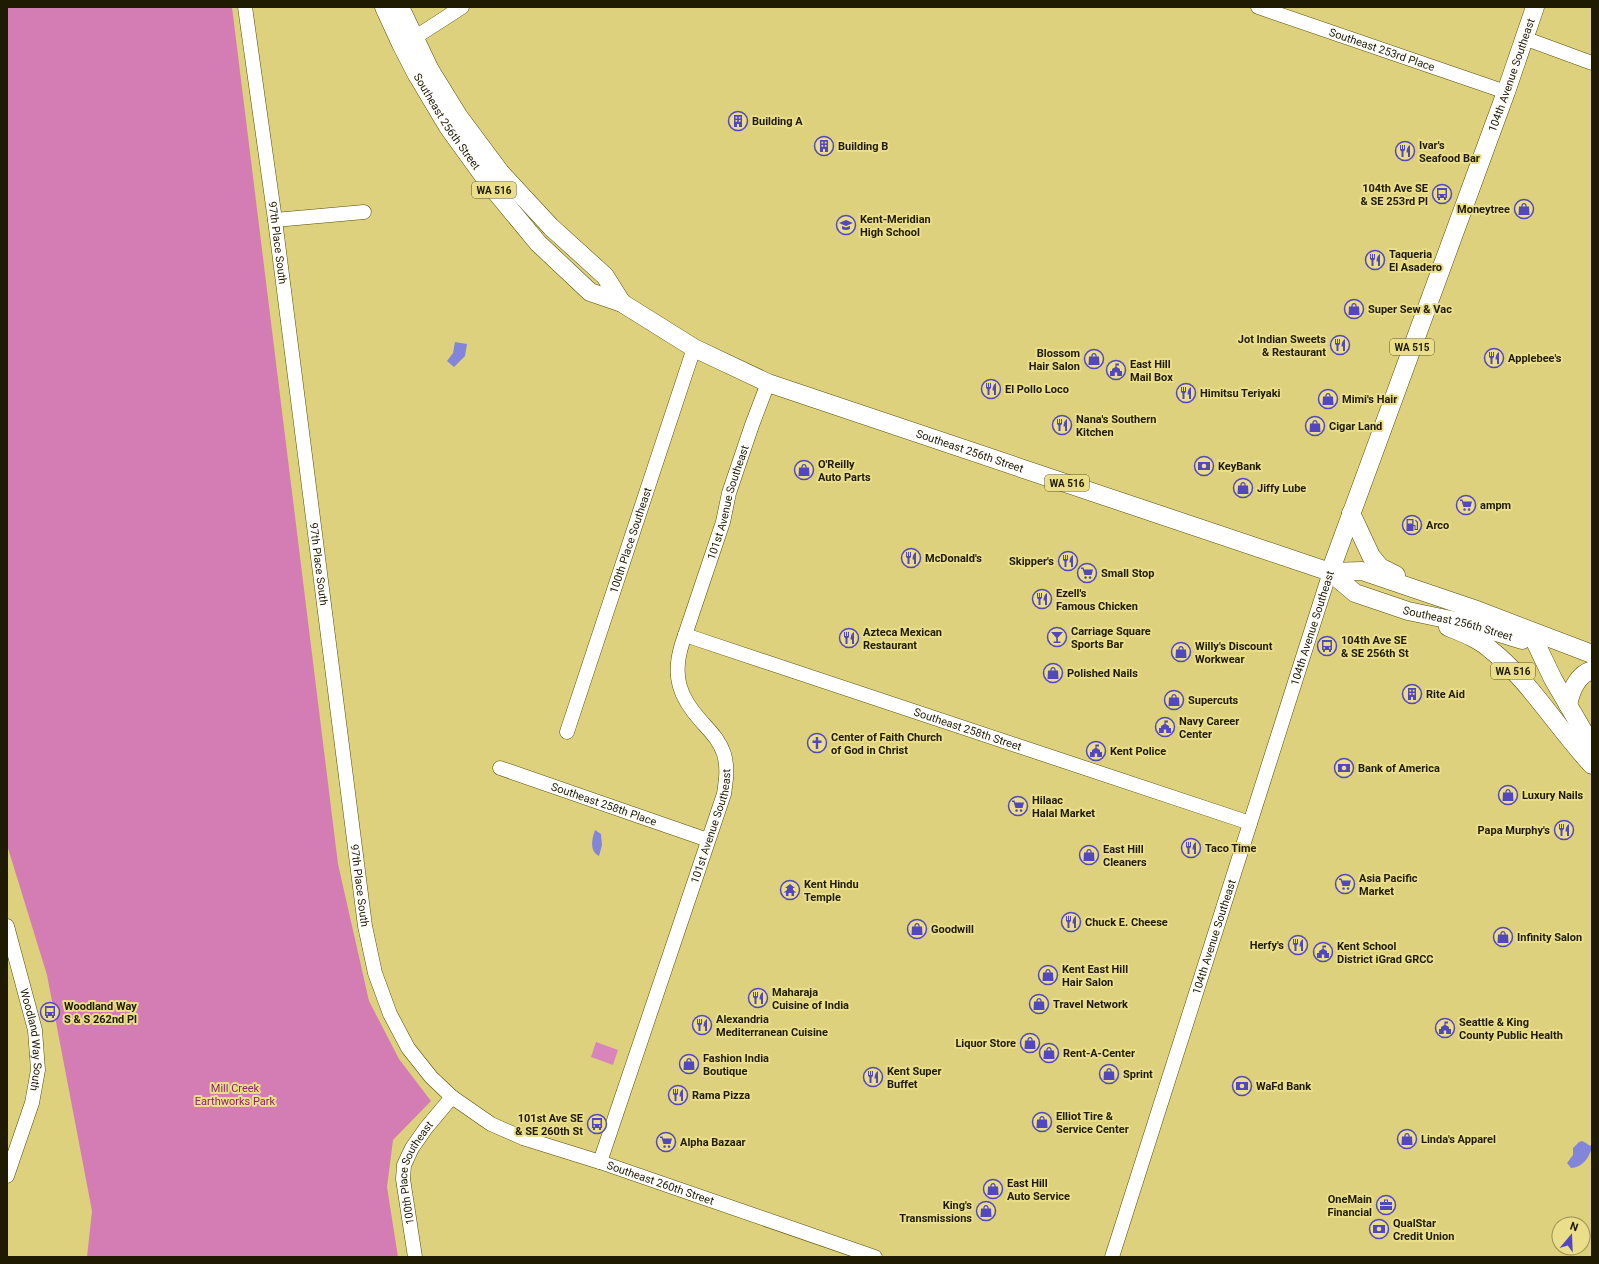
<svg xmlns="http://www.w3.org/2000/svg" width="1599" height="1264" font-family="Roboto,sans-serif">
  <rect width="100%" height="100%" fill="#ddd17d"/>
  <polygon fill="#da84bc" points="596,1042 618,1050 613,1065 591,1057"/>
  <polygon fill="#d47db5" points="7,7 232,7 338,864 369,1001 399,1059 431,1101 393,1140 387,1187 398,1257 87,1257 92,1211 47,975 7,845"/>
  <g fill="#8385db">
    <polygon points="455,342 467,344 465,356 454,367 447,361 453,353"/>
    <path d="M595 830 601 834 602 845 599 856C589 851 592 839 595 830Z"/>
    <path d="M1582 1141 1586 1143 1590 1146 1592 1144C1592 1153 1584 1168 1571 1168L1567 1163 1573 1155V1148L1579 1142Z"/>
  </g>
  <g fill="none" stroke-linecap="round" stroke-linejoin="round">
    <defs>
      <g id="minor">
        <path id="s1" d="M245 7 275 220 365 926 375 973 390 1014 408 1048 431 1077 452 1097 491 1124 523 1138 600 1162 875 1257"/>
        <path id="s2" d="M1258 7 1506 92"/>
        <polyline points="414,38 462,7"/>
        <polyline points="1524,38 1592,63"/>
        <polyline points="275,220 364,212"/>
        <path id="s3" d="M685 635 1250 823"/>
        <path id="s4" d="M567 732 694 348"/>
        <path id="s5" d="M500 768 708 840"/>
        <path id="s6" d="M7 926 35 1030 38 1070 32 1103 7 1176"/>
        <path id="s7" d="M600 1162 724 794C726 781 728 768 724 754 720 741 711 732 702 722 679 697 672 676 682 644L723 522 729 493 752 425 768 383"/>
        <path id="s8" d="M415 1257 403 1179 404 1165 412 1148 426 1128 452 1097"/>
        <path id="s9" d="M1112 1257 1330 572"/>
      </g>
      <g id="major">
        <path id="s10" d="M384 7 401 44 417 75 448 127 490 185 538 243 590 292 622 303 694 348 768 383 1330 572 1362 571 1474 609 1592 654"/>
        <polyline points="400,7 430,70 459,117 500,172 551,227 605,276 622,303"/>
        <polyline points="1351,513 1371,556 1380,567 1396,575"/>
        <path id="s11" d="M1330 572 1506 92 1535 7"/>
        <path id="s12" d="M1330 572 1355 593 1408 611 1470 624 1522 640"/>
        <path d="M1448 627C1463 633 1479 639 1491 650 1529 680 1558 729 1592 765"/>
        <polyline points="1530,631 1553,679 1592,746"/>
        <path d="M1568 705C1571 690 1577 675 1592 670"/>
      </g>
    </defs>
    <use href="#minor" stroke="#564d05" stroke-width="15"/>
    <use href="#major" stroke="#564d05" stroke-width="19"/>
    <use href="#minor" stroke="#fff" stroke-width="14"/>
    <use href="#major" stroke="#fff" stroke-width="18"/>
  </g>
  <defs>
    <symbol id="building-ring" viewBox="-11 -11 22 22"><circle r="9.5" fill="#eade8a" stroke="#5347bf" stroke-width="1.5"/><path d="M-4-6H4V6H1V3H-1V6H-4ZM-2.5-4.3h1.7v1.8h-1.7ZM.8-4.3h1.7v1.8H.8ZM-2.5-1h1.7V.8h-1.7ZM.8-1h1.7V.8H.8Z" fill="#5347bf"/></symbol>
    <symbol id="restaurant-ring" viewBox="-11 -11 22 22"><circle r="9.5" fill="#eade8a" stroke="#5347bf" stroke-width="1.5"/><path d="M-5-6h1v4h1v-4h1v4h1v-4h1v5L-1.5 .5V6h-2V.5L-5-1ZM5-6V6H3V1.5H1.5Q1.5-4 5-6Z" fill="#5347bf"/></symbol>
    <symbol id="bus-ring" viewBox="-11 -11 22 22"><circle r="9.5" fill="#eade8a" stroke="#5347bf" stroke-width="1.5"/><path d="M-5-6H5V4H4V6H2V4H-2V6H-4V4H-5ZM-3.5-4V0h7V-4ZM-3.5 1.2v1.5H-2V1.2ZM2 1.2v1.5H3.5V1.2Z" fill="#5347bf"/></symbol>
    <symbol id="shop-ring" viewBox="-11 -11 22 22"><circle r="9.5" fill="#eade8a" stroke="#5347bf" stroke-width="1.5"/><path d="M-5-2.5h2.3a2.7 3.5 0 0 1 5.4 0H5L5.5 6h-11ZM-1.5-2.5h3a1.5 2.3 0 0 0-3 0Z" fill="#5347bf"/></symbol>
    <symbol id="school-ring" viewBox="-11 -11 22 22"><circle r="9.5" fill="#eade8a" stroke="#5347bf" stroke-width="1.5"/><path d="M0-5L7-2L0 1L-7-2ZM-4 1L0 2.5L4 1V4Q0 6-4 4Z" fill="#5347bf"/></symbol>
    <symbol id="civic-ring" viewBox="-11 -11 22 22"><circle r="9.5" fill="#eade8a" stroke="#5347bf" stroke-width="1.5"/><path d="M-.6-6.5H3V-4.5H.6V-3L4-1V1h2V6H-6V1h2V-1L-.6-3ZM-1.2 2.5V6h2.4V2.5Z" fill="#5347bf"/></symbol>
    <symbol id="bank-ring" viewBox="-11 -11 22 22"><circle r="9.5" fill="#eade8a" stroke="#5347bf" stroke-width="1.5"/><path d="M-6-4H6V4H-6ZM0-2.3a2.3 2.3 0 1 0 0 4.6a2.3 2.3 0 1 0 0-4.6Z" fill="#5347bf"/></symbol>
    <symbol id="supermarket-ring" viewBox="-11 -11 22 22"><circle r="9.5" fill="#eade8a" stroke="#5347bf" stroke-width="1.5"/><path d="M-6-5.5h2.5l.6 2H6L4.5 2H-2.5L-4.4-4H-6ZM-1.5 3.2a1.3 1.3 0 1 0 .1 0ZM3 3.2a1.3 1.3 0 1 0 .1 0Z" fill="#5347bf"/></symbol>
    <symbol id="fuel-ring" viewBox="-11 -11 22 22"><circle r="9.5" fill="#eade8a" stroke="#5347bf" stroke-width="1.5"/><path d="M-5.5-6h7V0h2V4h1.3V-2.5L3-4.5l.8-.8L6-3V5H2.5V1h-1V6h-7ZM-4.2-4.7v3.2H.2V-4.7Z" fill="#5347bf"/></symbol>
    <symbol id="bar-ring" viewBox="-11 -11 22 22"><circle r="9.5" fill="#eade8a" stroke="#5347bf" stroke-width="1.5"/><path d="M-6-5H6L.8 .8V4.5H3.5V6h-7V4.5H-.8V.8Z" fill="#5347bf"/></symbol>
    <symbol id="church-ring" viewBox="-11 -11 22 22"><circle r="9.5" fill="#eade8a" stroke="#5347bf" stroke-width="1.5"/><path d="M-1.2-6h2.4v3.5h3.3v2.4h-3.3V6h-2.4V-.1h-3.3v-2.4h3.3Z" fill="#5347bf"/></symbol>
    <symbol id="temple-ring" viewBox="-11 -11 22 22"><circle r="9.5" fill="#eade8a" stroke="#5347bf" stroke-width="1.5"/><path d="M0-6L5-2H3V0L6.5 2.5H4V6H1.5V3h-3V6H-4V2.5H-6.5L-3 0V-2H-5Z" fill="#5347bf"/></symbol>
    <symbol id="office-ring" viewBox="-11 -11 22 22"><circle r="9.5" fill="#eade8a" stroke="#5347bf" stroke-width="1.5"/><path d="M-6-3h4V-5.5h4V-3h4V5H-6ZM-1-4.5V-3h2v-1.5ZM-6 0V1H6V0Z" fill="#5347bf"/></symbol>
  </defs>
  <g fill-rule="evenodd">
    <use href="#building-ring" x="727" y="110" width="22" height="22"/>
    <use href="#building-ring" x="813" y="135" width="22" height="22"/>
    <use href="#restaurant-ring" x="1394" y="140" width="22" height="22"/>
    <use href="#bus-ring" x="1431" y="183" width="22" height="22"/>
    <use href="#shop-ring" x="1513" y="198" width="22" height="22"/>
    <use href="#school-ring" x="835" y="214" width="22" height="22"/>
    <use href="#restaurant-ring" x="1364" y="249" width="22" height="22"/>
    <use href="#shop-ring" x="1343" y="298" width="22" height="22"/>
    <use href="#restaurant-ring" x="1329" y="334" width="22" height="22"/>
    <use href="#restaurant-ring" x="1483" y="347" width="22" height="22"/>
    <use href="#shop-ring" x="1083" y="348" width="22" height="22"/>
    <use href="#civic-ring" x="1105" y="359" width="22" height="22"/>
    <use href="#restaurant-ring" x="980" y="378" width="22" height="22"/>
    <use href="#restaurant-ring" x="1175" y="382" width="22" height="22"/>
    <use href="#shop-ring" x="1317" y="388" width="22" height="22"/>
    <use href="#restaurant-ring" x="1051" y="414" width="22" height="22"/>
    <use href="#shop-ring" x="1304" y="415" width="22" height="22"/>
    <use href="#bank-ring" x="1193" y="455" width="22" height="22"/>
    <use href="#shop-ring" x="793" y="459" width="22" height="22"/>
    <use href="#shop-ring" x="1232" y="477" width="22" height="22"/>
    <use href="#supermarket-ring" x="1455" y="494" width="22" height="22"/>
    <use href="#fuel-ring" x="1401" y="514" width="22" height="22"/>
    <use href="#restaurant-ring" x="900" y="547" width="22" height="22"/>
    <use href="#restaurant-ring" x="1057" y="550" width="22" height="22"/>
    <use href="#supermarket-ring" x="1076" y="562" width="22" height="22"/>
    <use href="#restaurant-ring" x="1031" y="588" width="22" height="22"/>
    <use href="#bar-ring" x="1046" y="626" width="22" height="22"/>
    <use href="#restaurant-ring" x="838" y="627" width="22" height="22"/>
    <use href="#bus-ring" x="1316" y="635" width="22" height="22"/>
    <use href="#shop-ring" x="1170" y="641" width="22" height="22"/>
    <use href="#shop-ring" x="1042" y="662" width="22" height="22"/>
    <use href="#building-ring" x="1401" y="683" width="22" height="22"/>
    <use href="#shop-ring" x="1163" y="689" width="22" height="22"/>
    <use href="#civic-ring" x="1154" y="716" width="22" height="22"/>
    <use href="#church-ring" x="806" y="732" width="22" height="22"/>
    <use href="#civic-ring" x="1085" y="740" width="22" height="22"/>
    <use href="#bank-ring" x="1333" y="757" width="22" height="22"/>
    <use href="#shop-ring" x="1497" y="784" width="22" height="22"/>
    <use href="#supermarket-ring" x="1007" y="795" width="22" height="22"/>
    <use href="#restaurant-ring" x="1553" y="819" width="22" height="22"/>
    <use href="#restaurant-ring" x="1180" y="837" width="22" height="22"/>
    <use href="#shop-ring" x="1078" y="844" width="22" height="22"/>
    <use href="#supermarket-ring" x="1334" y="873" width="22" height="22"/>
    <use href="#temple-ring" x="779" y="879" width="22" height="22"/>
    <use href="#restaurant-ring" x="1060" y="911" width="22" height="22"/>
    <use href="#shop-ring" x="906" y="918" width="22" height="22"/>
    <use href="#shop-ring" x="1492" y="926" width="22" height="22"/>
    <use href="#restaurant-ring" x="1287" y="934" width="22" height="22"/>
    <use href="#civic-ring" x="1312" y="941" width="22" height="22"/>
    <use href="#shop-ring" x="1037" y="964" width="22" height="22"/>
    <use href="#restaurant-ring" x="747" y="987" width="22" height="22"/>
    <use href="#shop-ring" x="1028" y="993" width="22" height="22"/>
    <use href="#bus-ring" x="39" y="1001" width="22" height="22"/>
    <use href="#restaurant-ring" x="691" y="1014" width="22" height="22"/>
    <use href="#civic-ring" x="1434" y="1017" width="22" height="22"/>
    <use href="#shop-ring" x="1019" y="1032" width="22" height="22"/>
    <use href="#shop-ring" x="1038" y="1042" width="22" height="22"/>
    <use href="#shop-ring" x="678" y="1053" width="22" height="22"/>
    <use href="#shop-ring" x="1098" y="1063" width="22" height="22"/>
    <use href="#restaurant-ring" x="862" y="1066" width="22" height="22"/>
    <use href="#bank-ring" x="1231" y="1075" width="22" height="22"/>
    <use href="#restaurant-ring" x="667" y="1084" width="22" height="22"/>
    <use href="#shop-ring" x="1031" y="1111" width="22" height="22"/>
    <use href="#bus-ring" x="586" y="1113" width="22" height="22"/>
    <use href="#shop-ring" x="1396" y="1128" width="22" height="22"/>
    <use href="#supermarket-ring" x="655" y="1131" width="22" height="22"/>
    <use href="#shop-ring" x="982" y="1178" width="22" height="22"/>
    <use href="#office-ring" x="1375" y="1194" width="22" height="22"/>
    <use href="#shop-ring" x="975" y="1200" width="22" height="22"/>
    <use href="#bank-ring" x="1368" y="1218" width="22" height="22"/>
  </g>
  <g text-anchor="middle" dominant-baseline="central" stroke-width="4" stroke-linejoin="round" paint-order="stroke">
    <g fill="#eade8a" stroke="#5c562b" stroke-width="1">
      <rect x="472" y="182" width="44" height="16" rx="3"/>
      <rect x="1390" y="339" width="44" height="16" rx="3"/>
      <rect x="1045" y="475" width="44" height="16" rx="3"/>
      <rect x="1491" y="663" width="44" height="16" rx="3"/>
    </g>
    <g font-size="10" font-weight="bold" fill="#1f1b02">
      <text x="494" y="190">WA 516</text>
      <text x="1412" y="347">WA 515</text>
      <text x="1067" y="483">WA 516</text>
      <text x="1513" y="671">WA 516</text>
    </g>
    <g font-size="11" fill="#1f1b02" stroke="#eade8a">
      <text stroke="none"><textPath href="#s2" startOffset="131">Southeast 253rd Place</textPath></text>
      <text stroke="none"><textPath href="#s11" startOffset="529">104th Avenue Southeast</textPath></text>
      <text stroke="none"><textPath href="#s10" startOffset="131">Southeast 256th Street</textPath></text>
      <text stroke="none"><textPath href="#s1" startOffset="238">97th Place South</textPath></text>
      <text stroke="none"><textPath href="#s10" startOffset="768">Southeast 256th Street</textPath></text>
      <text stroke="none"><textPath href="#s7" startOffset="702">101st Avenue Southeast</textPath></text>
      <text stroke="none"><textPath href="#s4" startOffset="202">100th Place Southeast</textPath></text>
      <text stroke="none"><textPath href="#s1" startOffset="562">97th Place South</textPath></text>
      <text stroke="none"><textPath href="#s12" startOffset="140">Southeast 256th Street</textPath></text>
      <text stroke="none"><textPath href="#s9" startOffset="660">104th Avenue Southeast</textPath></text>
      <text stroke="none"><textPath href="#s3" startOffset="298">Southeast 258th Street</textPath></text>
      <text stroke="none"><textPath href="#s5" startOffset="110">Southeast 258th Place</textPath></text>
      <text stroke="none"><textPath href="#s7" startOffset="354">101st Avenue Southeast</textPath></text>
      <text stroke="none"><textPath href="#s1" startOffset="886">97th Place South</textPath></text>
      <text stroke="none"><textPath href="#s9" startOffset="336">104th Avenue Southeast</textPath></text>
      <text stroke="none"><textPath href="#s6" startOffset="117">Woodland Way South</textPath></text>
      <text stroke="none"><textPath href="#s8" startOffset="88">100th Place Southeast</textPath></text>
      <text stroke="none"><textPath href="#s1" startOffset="1350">Southeast 260th Street</textPath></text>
    </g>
    <g font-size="11" font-weight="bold" fill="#1f1b02" stroke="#eade8a" text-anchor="start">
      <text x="752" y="121">Building A</text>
      <text x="1419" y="145">Ivar's<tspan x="1419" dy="13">Seafood Bar</tspan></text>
      <text x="838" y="146">Building B</text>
      <text x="1428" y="188" text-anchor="end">104th Ave SE<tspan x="1428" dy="13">&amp; SE 253rd Pl</tspan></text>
      <text x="1510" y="209" text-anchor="end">Moneytree</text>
      <text x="860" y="219">Kent-Meridian<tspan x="860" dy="13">High School</tspan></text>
      <text x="1389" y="254">Taqueria<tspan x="1389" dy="13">El Asadero</tspan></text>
      <text x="1368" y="309">Super Sew &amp; Vac</text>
      <text x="1326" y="339" text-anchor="end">Jot Indian Sweets<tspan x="1326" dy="13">&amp; Restaurant</tspan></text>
      <text x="1080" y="353" text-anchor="end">Blossom<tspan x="1080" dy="13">Hair Salon</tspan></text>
      <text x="1508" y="358">Applebee's</text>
      <text x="1130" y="364">East Hill<tspan x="1130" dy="13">Mail Box</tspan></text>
      <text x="1005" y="389">El Pollo Loco</text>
      <text x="1200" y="393">Himitsu Teriyaki</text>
      <text x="1342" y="399">Mimi's Hair</text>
      <text x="1076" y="419">Nana's Southern<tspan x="1076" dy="13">Kitchen</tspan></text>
      <text x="1329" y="426">Cigar Land</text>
      <text x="818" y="464">O'Reilly<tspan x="818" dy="13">Auto Parts</tspan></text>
      <text x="1218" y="466">KeyBank</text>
      <text x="1257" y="488">Jiffy Lube</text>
      <text x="1480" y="505">ampm</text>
      <text x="1426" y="525">Arco</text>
      <text x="925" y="558">McDonald's</text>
      <text x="1054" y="561" text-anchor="end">Skipper's</text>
      <text x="1101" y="573">Small Stop</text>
      <text x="1056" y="593">Ezell's<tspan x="1056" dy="13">Famous Chicken</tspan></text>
      <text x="1071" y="631">Carriage Square<tspan x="1071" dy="13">Sports Bar</tspan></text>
      <text x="863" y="632">Azteca Mexican<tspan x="863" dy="13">Restaurant</tspan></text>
      <text x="1341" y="640">104th Ave SE<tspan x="1341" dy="13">&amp; SE 256th St</tspan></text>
      <text x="1195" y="646">Willy's Discount<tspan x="1195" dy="13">Workwear</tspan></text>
      <text x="1067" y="673">Polished Nails</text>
      <text x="1426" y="694">Rite Aid</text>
      <text x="1188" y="700">Supercuts</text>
      <text x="1179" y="721">Navy Career<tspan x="1179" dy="13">Center</tspan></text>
      <text x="831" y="737">Center of Faith Church<tspan x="831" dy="13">of God in Christ</tspan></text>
      <text x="1110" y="751">Kent Police</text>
      <text x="1358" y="768">Bank of America</text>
      <text x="1522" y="795">Luxury Nails</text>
      <text x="1032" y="800">Hilaac<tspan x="1032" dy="13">Halal Market</tspan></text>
      <text x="1550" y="830" text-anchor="end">Papa Murphy's</text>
      <text x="1205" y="848">Taco Time</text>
      <text x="1103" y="849">East Hill<tspan x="1103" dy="13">Cleaners</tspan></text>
      <text x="1359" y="878">Asia Pacific<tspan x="1359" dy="13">Market</tspan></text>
      <text x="804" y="884">Kent Hindu<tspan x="804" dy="13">Temple</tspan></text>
      <text x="1085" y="922">Chuck E. Cheese</text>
      <text x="931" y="929">Goodwill</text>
      <text x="1517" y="937">Infinity Salon</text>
      <text x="1284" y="945" text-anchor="end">Herfy's</text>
      <text x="1337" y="946">Kent School<tspan x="1337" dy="13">District iGrad GRCC</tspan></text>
      <text x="1062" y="969">Kent East Hill<tspan x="1062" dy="13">Hair Salon</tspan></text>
      <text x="772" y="992">Maharaja<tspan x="772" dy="13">Cuisine of India</tspan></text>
      <text x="1053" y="1004">Travel Network</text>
      <text x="64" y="1006">Woodland Way<tspan x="64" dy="13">S &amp; S 262nd Pl</tspan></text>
      <text x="716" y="1019">Alexandria<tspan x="716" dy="13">Mediterranean Cuisine</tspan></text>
      <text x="1459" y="1022">Seattle &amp; King<tspan x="1459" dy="13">County Public Health</tspan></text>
      <text x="1016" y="1043" text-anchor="end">Liquor Store</text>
      <text x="1063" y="1053">Rent-A-Center</text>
      <text x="703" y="1058">Fashion India<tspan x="703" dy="13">Boutique</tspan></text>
      <text x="887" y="1071">Kent Super<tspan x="887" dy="13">Buffet</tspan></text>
      <text x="1123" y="1074">Sprint</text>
      <text x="1256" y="1086">WaFd Bank</text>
      <text x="692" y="1095">Rama Pizza</text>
      <text x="1056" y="1116">Elliot Tire &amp;<tspan x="1056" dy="13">Service Center</tspan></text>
      <text x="583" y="1118" text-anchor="end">101st Ave SE<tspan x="583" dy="13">&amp; SE 260th St</tspan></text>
      <text x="1421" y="1139">Linda's Apparel</text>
      <text x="680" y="1142">Alpha Bazaar</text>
      <text x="1007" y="1183">East Hill<tspan x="1007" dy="13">Auto Service</tspan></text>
      <text x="1372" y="1199" text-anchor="end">OneMain<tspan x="1372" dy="13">Financial</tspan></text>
      <text x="972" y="1205" text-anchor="end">King's<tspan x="972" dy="13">Transmissions</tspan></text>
      <text x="1393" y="1223">QualStar<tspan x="1393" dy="13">Credit Union</tspan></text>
    </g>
    <g font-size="11" fill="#8b256e" stroke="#eade8a">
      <text x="235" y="1088">Mill Creek<tspan x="235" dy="13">Earthworks Park</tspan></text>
    </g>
  </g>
  <rect width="1599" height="1264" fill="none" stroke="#1f1b02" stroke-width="16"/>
  <g transform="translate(1571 1236) rotate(19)"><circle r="19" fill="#eade8a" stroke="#999054"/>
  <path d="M0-3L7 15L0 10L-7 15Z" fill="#5347bf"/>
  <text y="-6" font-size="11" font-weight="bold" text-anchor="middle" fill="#1f1b02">N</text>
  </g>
</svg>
